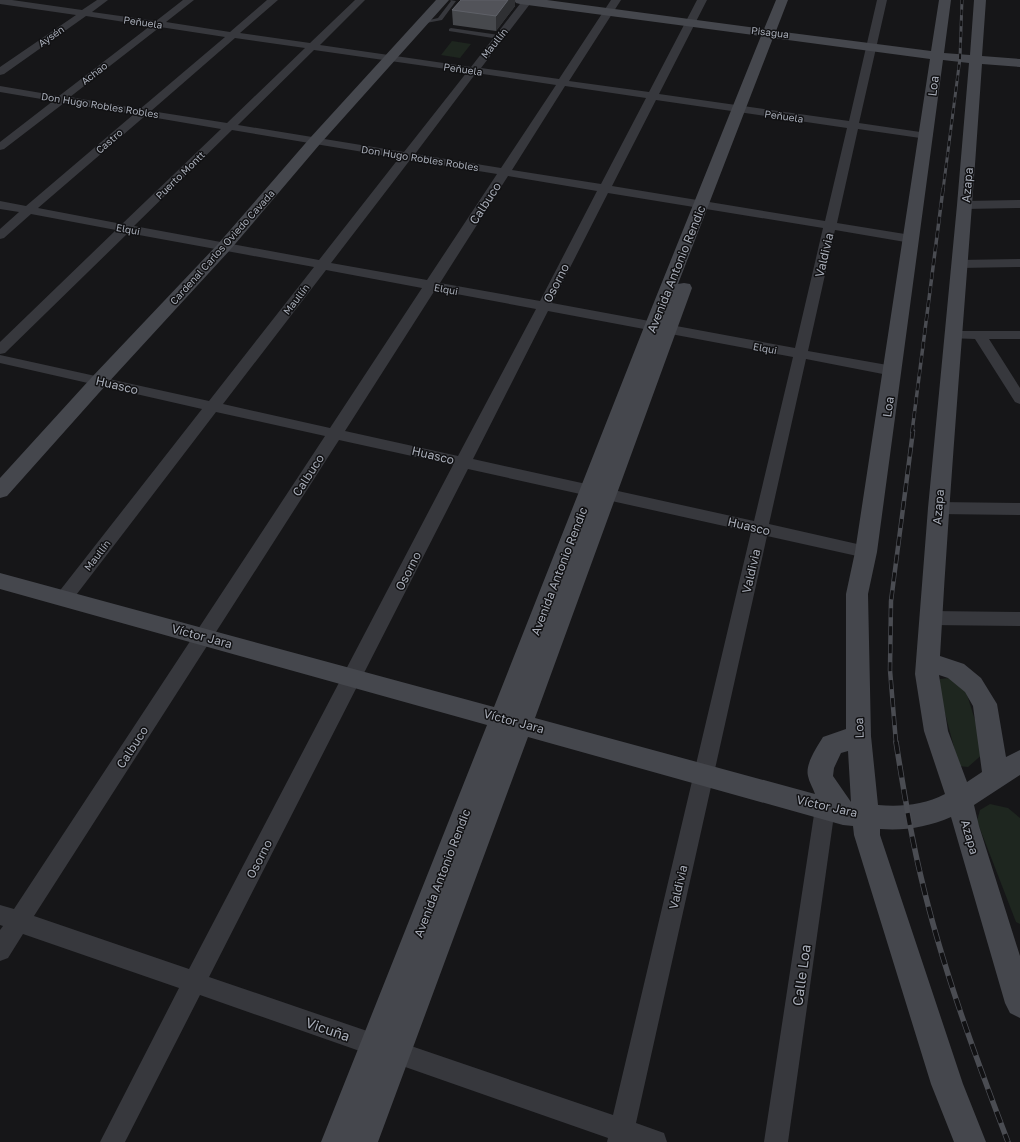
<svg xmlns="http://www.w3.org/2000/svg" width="1020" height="1142" font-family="'Golos Text',sans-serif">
  <rect width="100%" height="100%" fill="#161618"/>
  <g fill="#1e261f">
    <polygon points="452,41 471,44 460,58 441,55"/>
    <polygon points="949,678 964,685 985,752 968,767 959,766 938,687 940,679"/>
    <polygon points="990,804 1008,808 1020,818 1020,924 1016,922 977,821 980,810"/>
  </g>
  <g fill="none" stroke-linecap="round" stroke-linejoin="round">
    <g fill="#37383d" fill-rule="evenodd">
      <polygon points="450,0 456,1 442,20 421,24 421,22 438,18 451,1"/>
      <polygon points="451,28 499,35 502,37 499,39 449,31 449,29"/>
    </g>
    <g fill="#37383d" fill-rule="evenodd">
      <path d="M0 0H12L82 10 97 0H108L92 12 156 21 183 0H194L166 22 230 32 267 0H278L240 33 310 43 355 0H365L320 45 471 67 523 0H533L481 68 559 79 611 0H621L569 81 649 92 697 0H707L659 94 849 121 877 0H887L859 123 927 133 933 136 927 139 858 129 837 223 911 235 915 236 917 239 915 242 911 243 835 230 808 351 893 366 898 368 900 371 898 374 893 376 806 359 769 524 866 546 872 548 874 552 872 556 866 558 767 536 636 1123 664 1133 667 1142H607L608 1138 200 995 125 1142H100L179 988 23 934 8 958 0 961V930L3 926 0 925V905L14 909 325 436 216 412 70 603 64 605 58 603 55 598 58 593 202 409 0 363V355L209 401 314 267 128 233 5 353 0 354V342L116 230 31 214 4 238 0 239V229L19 212 0 209V201L26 206 134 114 64 103 4 149 0 150V142L53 101 0 92V86L59 96 150 26 86 16 4 74 0 75V67L76 15 0 4ZM160 27 225 37 140 109 70 97ZM235 38 305 48 227 123 151 111ZM314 50 467 72 404 152 238 125ZM476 73 556 85 501 168 415 154ZM565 86 646 98 601 184 512 170ZM656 100 847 128 825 221 612 186ZM145 116 221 129 122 224 38 208ZM232 130 399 158 319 260 134 226ZM410 160 497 174 427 280 331 263ZM508 176 597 191 540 301 440 283ZM608 193 823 228 795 348 552 303ZM326 270 422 288 330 428 223 404ZM435 290 536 309 458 456 345 431ZM548 311 793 357 754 521 473 459ZM339 440 453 465 189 969 34 916ZM468 469 751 532 613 1115 209 977Z"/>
      <polygon points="1020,200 1020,208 965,209 961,208 959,205 961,202 965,201"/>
      <polygon points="1020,259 1020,267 959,268 954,267 953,264 954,261 959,260"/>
      <polygon points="953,331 1020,331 1020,339 989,339 1020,388 1020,404 1015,402 975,339 948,338 946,335 948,332"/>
      <polygon points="938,502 1020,503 1020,515 938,514 932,512 930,508 932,504"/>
      <polygon points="931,611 1020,612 1020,626 931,625 925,623 922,618 925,613"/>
      <polygon points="825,799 832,802 835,808 788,1142 764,1142 815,808 818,802"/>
    </g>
    <g fill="#45474d" fill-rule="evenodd">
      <polygon points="436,0 449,0 320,144 230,250 106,385 7,496 0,498 0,478 92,377 218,244 310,138"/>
      <path d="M514 0H547L764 29 776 0H788L776 31 931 51 939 0H951L944 53 970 55 974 0H986L982 56 1020 59V67L982 64C969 261 951 458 940 656L964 664 981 678 997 704 1006 757 1020 750V775L974 805 979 826 1020 956V1018L1010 1013 1005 1003 951 817C928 827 905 831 880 829V835L963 1084 986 1142H954L931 1084 854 835 853 826 843 825 528 737 378 1142H321L487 725 0 589V573L494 707 644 327 761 36 520 4 516 3ZM773 38 930 59 855 552 846 594V729L823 737C817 747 805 764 808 776 809 782 813 788 815 794L535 718 692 288 690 284 684 283 678 284ZM943 60 969 63 957 205 928 508 915 674 924 731 945 794C924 805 901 807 878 805L871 736 868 594 877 552ZM939 675 948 678 965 692 973 706 982 772 967 782 948 731ZM848 751 851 802 833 776 834 768 841 753Z"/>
    </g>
    <defs>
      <polyline id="rail-far3" points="943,190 960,58 962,0"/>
      <polyline id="rail-far2" points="912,432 943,189"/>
      <polyline id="rail-far1" points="896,743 890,670 891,601 913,431"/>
      <path id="rail" d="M896 742C903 787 910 832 921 877 942 967 975 1055 1008 1142"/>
    </defs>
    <use href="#rail-far3" stroke="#4a4c52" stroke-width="3"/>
    <use href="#rail-far2" stroke="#4a4c52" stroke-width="3.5"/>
    <use href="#rail-far1" stroke="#4a4c52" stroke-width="4.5"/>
    <use href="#rail" stroke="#4a4c52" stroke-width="5.5"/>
    <use href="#rail-far3" stroke="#111113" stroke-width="2" stroke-dasharray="5.5" stroke-linecap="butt"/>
    <use href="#rail-far2" stroke="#111113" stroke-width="2.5" stroke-dasharray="7" stroke-linecap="butt"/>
    <use href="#rail-far1" stroke="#111113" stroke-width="3" stroke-dasharray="9" stroke-linecap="butt"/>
    <use href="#rail" stroke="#111113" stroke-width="4" stroke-dasharray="12" stroke-linecap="butt"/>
  </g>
  <polygon fill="#47494d" points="461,0 515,0 515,6 496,31 453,25 452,10"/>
  <polygon fill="#2f3033" points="508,0 515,0 515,6 496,31 496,16"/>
  <polygon fill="#525359" stroke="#5f6168" points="461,0 508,0 496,16 452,10"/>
  <g text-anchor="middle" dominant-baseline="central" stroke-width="3" stroke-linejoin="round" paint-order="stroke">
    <g font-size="10" fill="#a8adb8" stroke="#111113">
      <text transform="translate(143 22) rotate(8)">Peñuela</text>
      <text transform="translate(770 32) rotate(7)">Pisagua</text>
      <text transform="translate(51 36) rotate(-35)">Aysén</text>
      <text transform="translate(494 43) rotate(-51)">Maullín</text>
      <text transform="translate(463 69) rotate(8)">Peñuela</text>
      <text transform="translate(94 73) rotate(-38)">Achao</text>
      <text transform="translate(100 105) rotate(9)">Don Hugo Robles Robles</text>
      <text transform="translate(784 116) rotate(8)">Peñuela</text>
      <text transform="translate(109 141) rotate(-41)">Castro</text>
      <text transform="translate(420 158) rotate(9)">Don Hugo Robles Robles</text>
      <text transform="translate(180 175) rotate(-44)">Puerto Montt</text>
      <text transform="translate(128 229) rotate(11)">Elqui</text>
      <text transform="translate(222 247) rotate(-48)">Cardenal Carlos Oviedo Cavada</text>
      <text transform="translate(446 289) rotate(11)">Elqui</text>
      <text transform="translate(296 299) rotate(-52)">Maullín</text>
      <text transform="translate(765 348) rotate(11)">Elqui</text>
      <text transform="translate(97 555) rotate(-52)">Maullín</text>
    </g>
    <g font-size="12" fill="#a8adb8" stroke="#111113">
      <text transform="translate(933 86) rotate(-83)">Loa</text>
      <text transform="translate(967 185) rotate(-85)">Azapa</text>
      <text transform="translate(485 203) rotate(-57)">Calbuco</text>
      <text transform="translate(824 255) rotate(-77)">Valdivia</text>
      <text transform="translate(676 269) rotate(-68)">Avenida Antonio Rendic</text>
      <text transform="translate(556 283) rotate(-63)">Osorno</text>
      <text transform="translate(117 385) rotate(13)">Huasco</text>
      <text transform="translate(888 407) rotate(-82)">Loa</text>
      <text transform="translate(433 455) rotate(13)">Huasco</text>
      <text transform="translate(308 475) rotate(-57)">Calbuco</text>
      <text transform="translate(938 507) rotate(-85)">Azapa</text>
      <text transform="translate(749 526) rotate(13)">Huasco</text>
      <text transform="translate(408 571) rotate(-63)">Osorno</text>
      <text transform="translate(559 571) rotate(-69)">Avenida Antonio Rendic</text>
      <text transform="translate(751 571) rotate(-77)">Valdivia</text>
      <text transform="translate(202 636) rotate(15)">Víctor Jara</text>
      <text transform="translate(514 721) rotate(15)">Víctor Jara</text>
      <text transform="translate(859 728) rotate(-92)">Loa</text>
      <text transform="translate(132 747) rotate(-57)">Calbuco</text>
      <text transform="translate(827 806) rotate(13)">Víctor Jara</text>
      <text transform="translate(970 837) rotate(74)">Azapa</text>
      <text transform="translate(259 859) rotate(-63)">Osorno</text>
      <text transform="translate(442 873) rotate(-69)">Avenida Antonio Rendic</text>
      <text transform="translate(678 887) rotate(-77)">Valdivia</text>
    </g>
    <g font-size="14" fill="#a8adb8" stroke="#111113">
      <text transform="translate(801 975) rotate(-82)">Calle Loa</text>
      <text transform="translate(328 1029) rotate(19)">Vicuña</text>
    </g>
  </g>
</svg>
